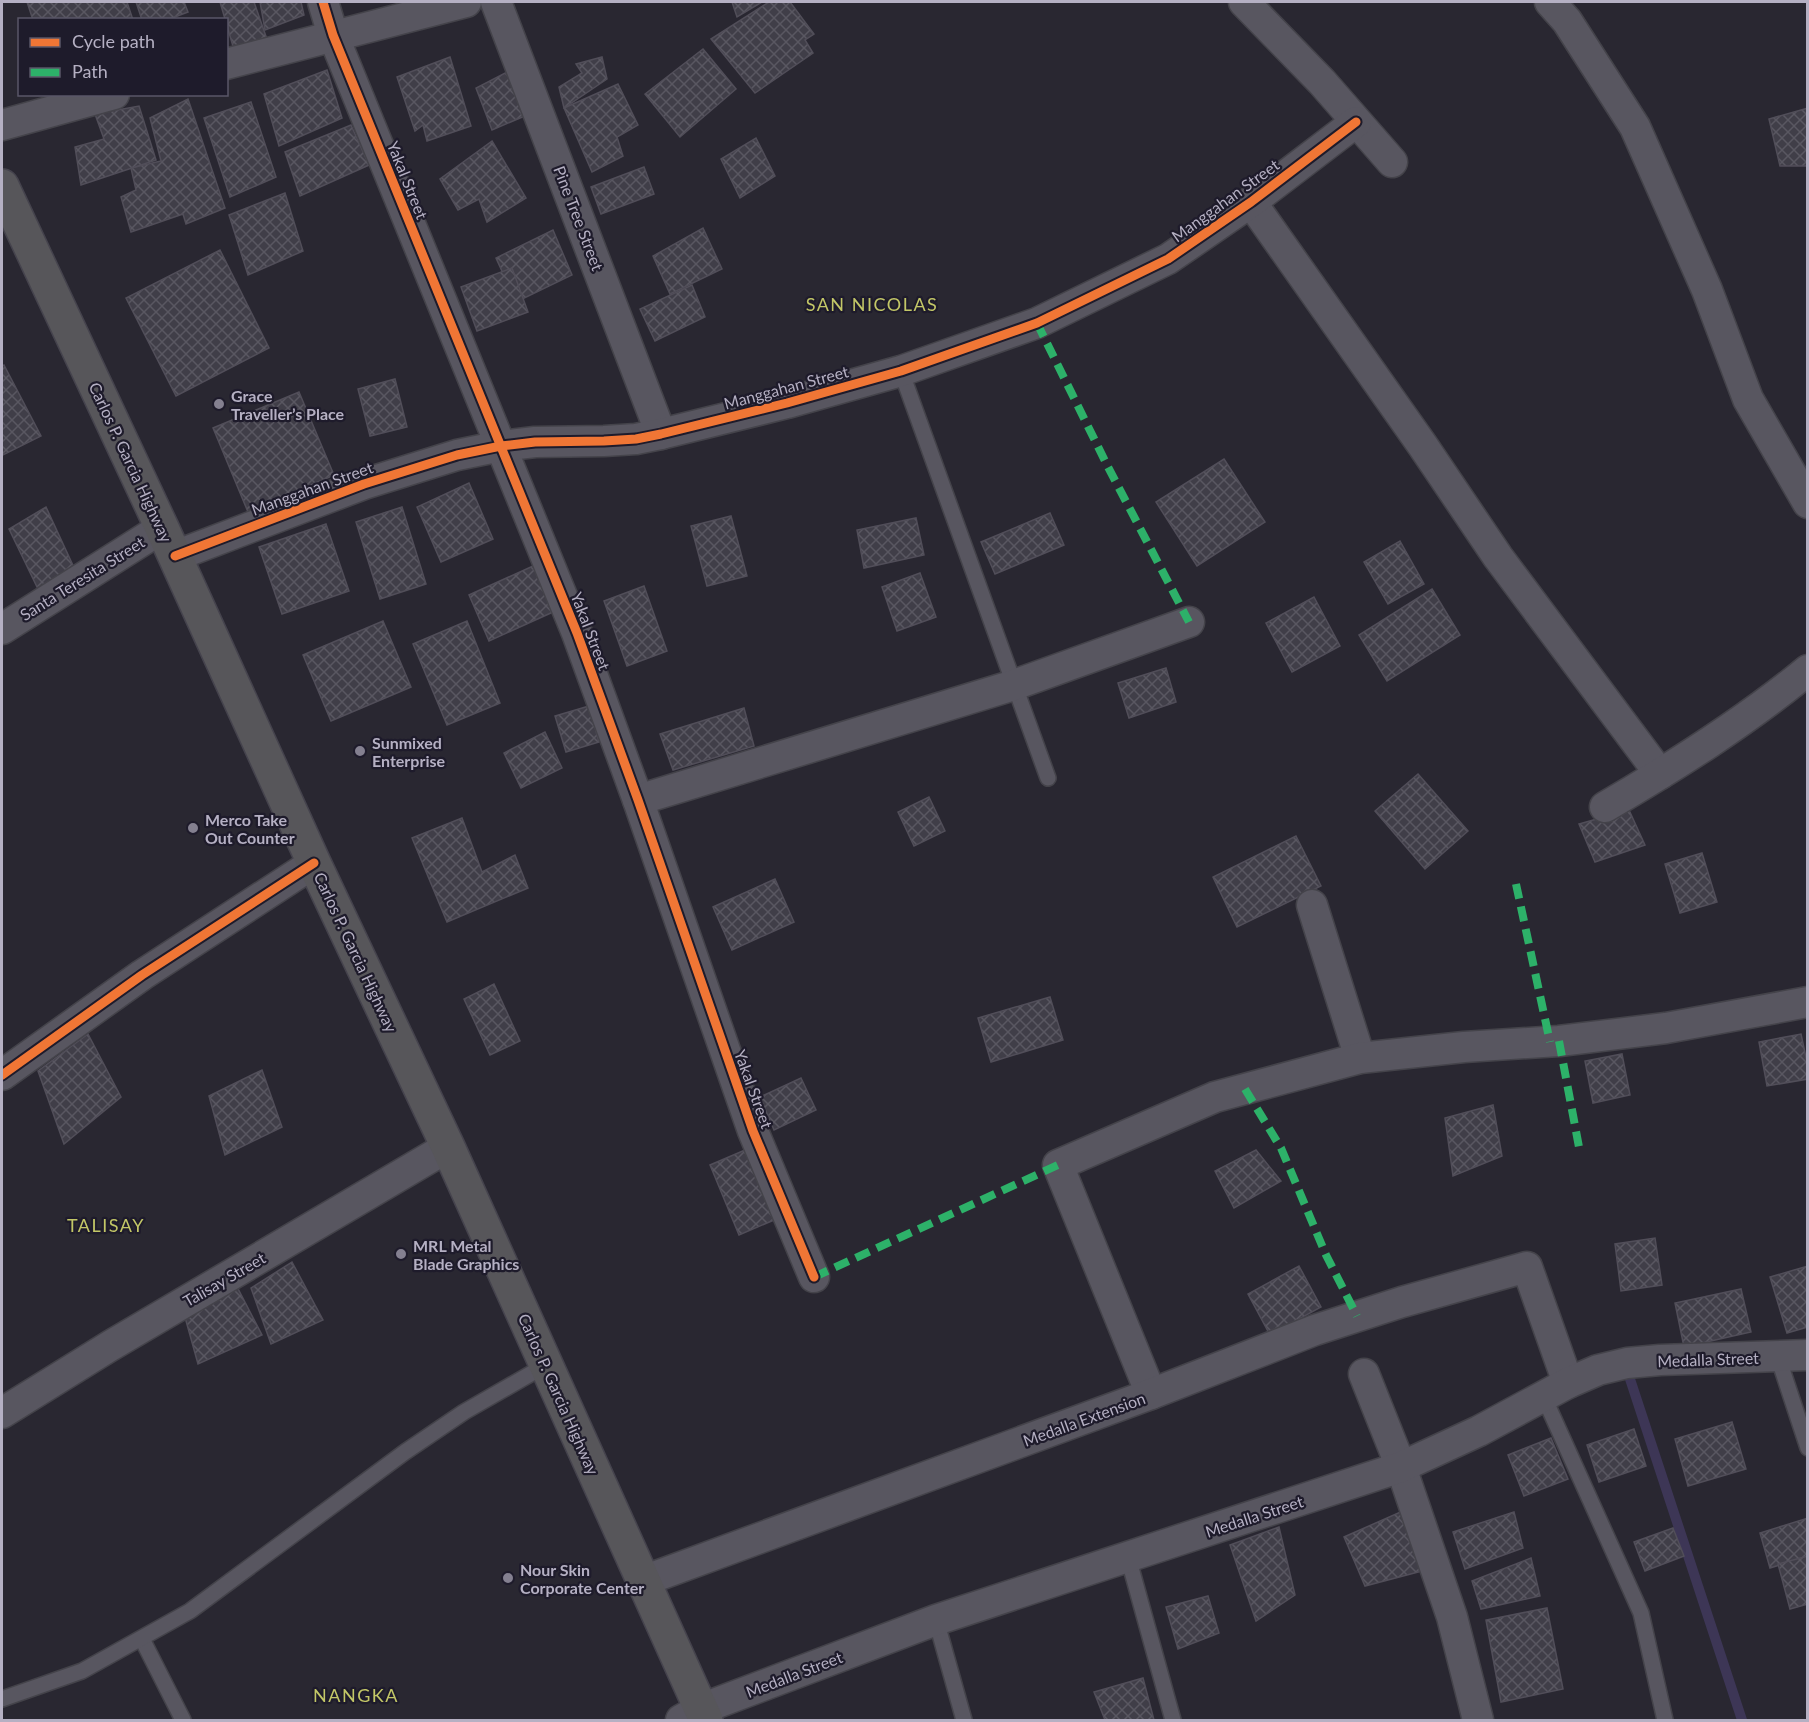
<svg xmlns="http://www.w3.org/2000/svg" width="1809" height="1722" font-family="Lato,sans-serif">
  <defs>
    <pattern id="building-cross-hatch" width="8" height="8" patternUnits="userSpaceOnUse" patternTransform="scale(1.5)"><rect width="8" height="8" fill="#403e48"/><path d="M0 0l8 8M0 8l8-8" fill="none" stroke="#595761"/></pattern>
  </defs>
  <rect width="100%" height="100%" fill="#292731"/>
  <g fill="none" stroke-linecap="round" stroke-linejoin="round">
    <polyline stroke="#3d3656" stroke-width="10" points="1630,1379 1742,1720"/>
  </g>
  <g fill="url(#building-cross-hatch)" stroke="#514e59" stroke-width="1.5">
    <polygon points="27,2 127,2 133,20 33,20"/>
    <polygon points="136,2 184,2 188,12 167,20 142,20"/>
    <polygon points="220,2 254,2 269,45 235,53"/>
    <polygon points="260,2 301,2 304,15 265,30"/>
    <polygon points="732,2 762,2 737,17"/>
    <polygon points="769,2 790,2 814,34 805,40 813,53 755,93 711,39"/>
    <polygon points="703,49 736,89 680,137 645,94"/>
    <polygon points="450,57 471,126 427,141 423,125 415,131 397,77"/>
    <polygon points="602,57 607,79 564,108 559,87 582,73 576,64"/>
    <polygon points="327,70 342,118 279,146 264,94"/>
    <polygon points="509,71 527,115 492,130 476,88"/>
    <polygon points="618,84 638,125 617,137 623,156 592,172 564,108"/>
    <polygon points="188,99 225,208 186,224 183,214 131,232 121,197 136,190 131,168 161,161 150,118"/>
    <polygon points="251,102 276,177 230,197 204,118"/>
    <polygon points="139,106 156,160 81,185 75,147 104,139 95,114"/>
    <polygon points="1808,108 1808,166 1780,166 1769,119"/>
    <polygon points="351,125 369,165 300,196 285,152"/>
    <polygon points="756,138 775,176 740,198 721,159"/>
    <polygon points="492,141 526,198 487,222 479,199 458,210 440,179"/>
    <polygon points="644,167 654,194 601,214 591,187"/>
    <polygon points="285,193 303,251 248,275 229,215"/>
    <polygon points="703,228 722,269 670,294 653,256"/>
    <polygon points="553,230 572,275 516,302 496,258"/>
    <polygon points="220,250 269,348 176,396 126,298"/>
    <polygon points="512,268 528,312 477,331 461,287"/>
    <polygon points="692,285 705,317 655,341 640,309"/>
    <polygon points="4,365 41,436 3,455 2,451 2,366"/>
    <polygon points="395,379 407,427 370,436 358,389"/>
    <polygon points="299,392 334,475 248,512 213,428"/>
    <polygon points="1224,459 1265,522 1197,566 1156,502"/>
    <polygon points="469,483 493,539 441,562 417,507"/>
    <polygon points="46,507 76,572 38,589 9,529"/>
    <polygon points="402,507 426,584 380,599 356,522"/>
    <polygon points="1050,513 1064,545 995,574 981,542"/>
    <polygon points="731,516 747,576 707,586 691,526"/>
    <polygon points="916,518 924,555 864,568 857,530"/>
    <polygon points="326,524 349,591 282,614 259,547"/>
    <polygon points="1400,541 1424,584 1388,604 1364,562"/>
    <polygon points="533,566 553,612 489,641 469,595"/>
    <polygon points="920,573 936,617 897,631 882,587"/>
    <polygon points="644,586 667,651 627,666 604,601"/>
    <polygon points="1432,589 1460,635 1387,681 1359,635"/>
    <polygon points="1314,597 1340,646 1292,672 1266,623"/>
    <polygon points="383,621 411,687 331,721 303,655"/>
    <polygon points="467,621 500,703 447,725 413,644"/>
    <polygon points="1166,668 1176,702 1129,718 1118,683"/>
    <polygon points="589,706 599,742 566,752 555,716"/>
    <polygon points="744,708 754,746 673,770 660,734"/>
    <polygon points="545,732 562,768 521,788 504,753"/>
    <polygon points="1418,774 1468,831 1425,869 1375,811"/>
    <polygon points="929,797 945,831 914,846 898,812"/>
    <polygon points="1629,810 1645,845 1595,862 1579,824"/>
    <polygon points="462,818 482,872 515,855 528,888 447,922 412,838"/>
    <polygon points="1296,836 1321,886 1237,927 1213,877"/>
    <polygon points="1702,853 1717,902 1680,913 1665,864"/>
    <polygon points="775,879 794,922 732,950 713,907"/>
    <polygon points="494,984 520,1041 490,1055 464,999"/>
    <polygon points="1050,997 1063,1040 991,1062 978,1018"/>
    <polygon points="88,1034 121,1097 64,1144 38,1071"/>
    <polygon points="1801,1034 1808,1067 1808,1079 1767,1086 1759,1042"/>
    <polygon points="1622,1054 1630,1095 1593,1103 1585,1061"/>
    <polygon points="262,1070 282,1127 225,1155 209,1096"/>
    <polygon points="801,1078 816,1110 774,1130 760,1097"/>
    <polygon points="1493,1105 1502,1156 1453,1176 1445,1118"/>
    <polygon points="745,1150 774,1220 739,1235 710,1165"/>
    <polygon points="1256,1150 1281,1181 1234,1208 1215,1171"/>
    <polygon points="1655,1238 1662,1285 1621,1291 1615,1244"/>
    <polygon points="292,1262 323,1320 271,1344 251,1288"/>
    <polygon points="1299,1266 1321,1307 1270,1335 1248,1294"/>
    <polygon points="1808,1266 1808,1327 1787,1333 1770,1277"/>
    <polygon points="233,1279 262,1335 198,1364 183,1310"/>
    <polygon points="1741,1289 1751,1332 1684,1347 1675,1303"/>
    <polygon points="1732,1422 1746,1469 1688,1486 1675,1439"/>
    <polygon points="1634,1429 1646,1466 1599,1482 1587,1445"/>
    <polygon points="1551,1438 1568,1479 1524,1496 1508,1455"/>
    <polygon points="1405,1510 1426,1570 1365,1586 1344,1537"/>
    <polygon points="1514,1512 1523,1548 1465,1569 1453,1532"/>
    <polygon points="1808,1518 1808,1556 1770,1568 1760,1533"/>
    <polygon points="1279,1527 1295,1595 1256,1621 1230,1545"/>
    <polygon points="1673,1528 1684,1556 1645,1571 1634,1542"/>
    <polygon points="1808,1556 1808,1604 1790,1609 1778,1564"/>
    <polygon points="1531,1558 1540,1596 1481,1609 1472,1581"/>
    <polygon points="1208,1596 1219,1633 1178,1649 1166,1607"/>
    <polygon points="1547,1608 1563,1689 1501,1702 1486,1620"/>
    <polygon points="1143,1678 1154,1720 1105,1720 1094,1692"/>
  </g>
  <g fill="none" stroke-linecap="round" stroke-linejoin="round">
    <defs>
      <g id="lane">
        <polyline points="901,371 1048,778"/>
        <polyline points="1778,1357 1808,1448"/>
        <polyline points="1543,1395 1641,1613 1665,1720"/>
        <polyline points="1128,1557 1173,1720"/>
        <polyline points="936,1620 964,1720"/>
        <polyline points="142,1639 183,1720"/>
        <polyline points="2,1699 82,1671 190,1611 405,1452 464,1412 546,1365"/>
      </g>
      <g id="street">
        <polyline points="323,2 333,35 577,633 638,800 753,1131 814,1277"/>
        <polyline points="496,2 661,434"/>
        <polyline points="1244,2 1322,82 1392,162"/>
        <polyline points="1550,2 1567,21 1635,127 1707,290 1748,399 1808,503"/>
        <polyline points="226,64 466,2"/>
        <polyline points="2,125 114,94"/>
        <polyline points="1251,202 1423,446 1498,557 1660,774"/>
        <polyline points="175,556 364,484 457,455 501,446 535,442 604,441 636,439 661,434 787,403 901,371 1037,323 1168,259 1251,202 1356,122"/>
        <polyline points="2,629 162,528"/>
        <polyline points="638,800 1014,685 1189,622"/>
        <path d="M1605 807C1675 766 1745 722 1808 670"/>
        <polyline points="1312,905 1360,1058"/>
        <polyline points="2,1075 142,975 314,863"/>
        <polyline points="1364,1374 1401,1467 1452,1617 1478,1720"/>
        <polyline points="1151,1394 1058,1165 1215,1097 1360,1058 1464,1047 1559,1041 1666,1028 1808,1002"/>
        <polyline points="2,1413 110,1346 448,1147"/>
        <polyline points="643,1581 1151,1394 1315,1330 1402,1302 1527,1267 1568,1383"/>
        <polyline points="681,1720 701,1709 936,1620 1401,1467 1479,1431 1568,1383 1598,1370 1627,1363 1660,1360 1808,1355"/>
      </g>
      <polyline id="highway" points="2,186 162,528 314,863 448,1147 706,1720"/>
    </defs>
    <use href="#lane" stroke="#44434a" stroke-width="18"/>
    <use href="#street" stroke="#44434a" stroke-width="33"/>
    <use href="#highway" stroke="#45434d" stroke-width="36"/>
    <use href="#lane" stroke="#585660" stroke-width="15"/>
    <use href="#street" stroke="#585660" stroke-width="30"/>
    <use href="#highway" stroke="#57565a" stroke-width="33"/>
    <g stroke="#2db169" stroke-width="8" stroke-dasharray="15 8" stroke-linecap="butt">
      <polyline points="1037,323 1108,467 1189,622"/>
      <polyline points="1516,884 1550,1042"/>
      <polyline points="1559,1041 1579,1147"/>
      <polyline points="1245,1089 1281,1148 1326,1255 1357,1316"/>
      <polyline points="814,1277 1058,1165"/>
    </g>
    <defs>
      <g id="cycleway">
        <polyline points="323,2 333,35 577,633 638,800 753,1131 814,1277"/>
        <polyline points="175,556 364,484 457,455 501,446 535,442 604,441 636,439 661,434 787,403 901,371 1037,323 1168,259 1251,202 1356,122"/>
        <polyline points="2,1075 142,975 314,863"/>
      </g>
    </defs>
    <use href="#cycleway" stroke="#1e1b2b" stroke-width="13"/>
    <use href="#cycleway" stroke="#f07635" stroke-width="9"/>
  </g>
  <g fill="#848090" stroke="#1e1b2b" stroke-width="2">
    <circle cx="219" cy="404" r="6"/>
    <circle cx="360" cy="751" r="6"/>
    <circle cx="193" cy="828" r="6"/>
    <circle cx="401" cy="1254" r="6"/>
    <circle cx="508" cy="1578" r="6"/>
  </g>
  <g text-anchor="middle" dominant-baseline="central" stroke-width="4.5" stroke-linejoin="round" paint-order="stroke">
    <g font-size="16" fill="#b5b0c3" stroke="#1e1b2b">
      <text transform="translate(408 180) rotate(68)">Yakal Street</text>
      <text transform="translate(1225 200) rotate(-36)">Manggahan Street</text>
      <text transform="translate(579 218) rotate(69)">Pine Tree Street</text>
      <text transform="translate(786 387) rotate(-15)">Manggahan Street</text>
      <text transform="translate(131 462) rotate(65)">Carlos P. Garcia Highway</text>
      <text transform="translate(312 488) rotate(-20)">Manggahan Street</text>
      <text transform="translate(82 578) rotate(-32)">Santa Teresita Street</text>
      <text transform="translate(591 631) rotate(69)">Yakal Street</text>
      <text transform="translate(356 952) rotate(65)">Carlos P. Garcia Highway</text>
      <text transform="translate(754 1089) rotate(70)">Yakal Street</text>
      <text transform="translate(224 1279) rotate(-30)">Talisay Street</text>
      <text transform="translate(1708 1359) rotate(-2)">Medalla Street</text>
      <text transform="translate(559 1394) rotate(66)">Carlos P. Garcia Highway</text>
      <text transform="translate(1084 1419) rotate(-20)">Medalla Extension</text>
      <text transform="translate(1254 1516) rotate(-18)">Medalla Street</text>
      <text transform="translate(794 1674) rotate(-21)">Medalla Street</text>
    </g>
    <g font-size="16" font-weight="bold" fill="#b5b0c3" stroke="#1e1b2b" text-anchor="start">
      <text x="231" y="395">Grace<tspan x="231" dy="18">Traveller’s Place</tspan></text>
      <text x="372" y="742">Sunmixed<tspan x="372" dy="18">Enterprise</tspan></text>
      <text x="205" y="819">Merco Take<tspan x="205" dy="18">Out Counter</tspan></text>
      <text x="413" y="1245">MRL Metal<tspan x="413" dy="18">Blade Graphics</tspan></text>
      <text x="520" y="1569">Nour Skin<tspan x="520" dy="18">Corporate Center</tspan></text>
    </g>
    <g font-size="18" letter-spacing="1.5" fill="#c3c767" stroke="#1e1b2b">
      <text x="872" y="304">SAN NICOLAS</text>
      <text x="106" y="1225">TALISAY</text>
      <text x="356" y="1695">NANGKA</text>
    </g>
  </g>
  <rect width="1809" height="1722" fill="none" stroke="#b5b0c3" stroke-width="6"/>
  <rect x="18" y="18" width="210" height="78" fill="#1e1b2b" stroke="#5a5768" stroke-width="1.5"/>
  <rect x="30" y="38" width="30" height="9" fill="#f07635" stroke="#5a5768" stroke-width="1.5"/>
  <text x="72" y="48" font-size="18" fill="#b5b0c3">Cycle path</text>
  <rect x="30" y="68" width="30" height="9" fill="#2db169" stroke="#5a5768" stroke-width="1.5"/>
  <text x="72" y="78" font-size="18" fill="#b5b0c3">Path</text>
</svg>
